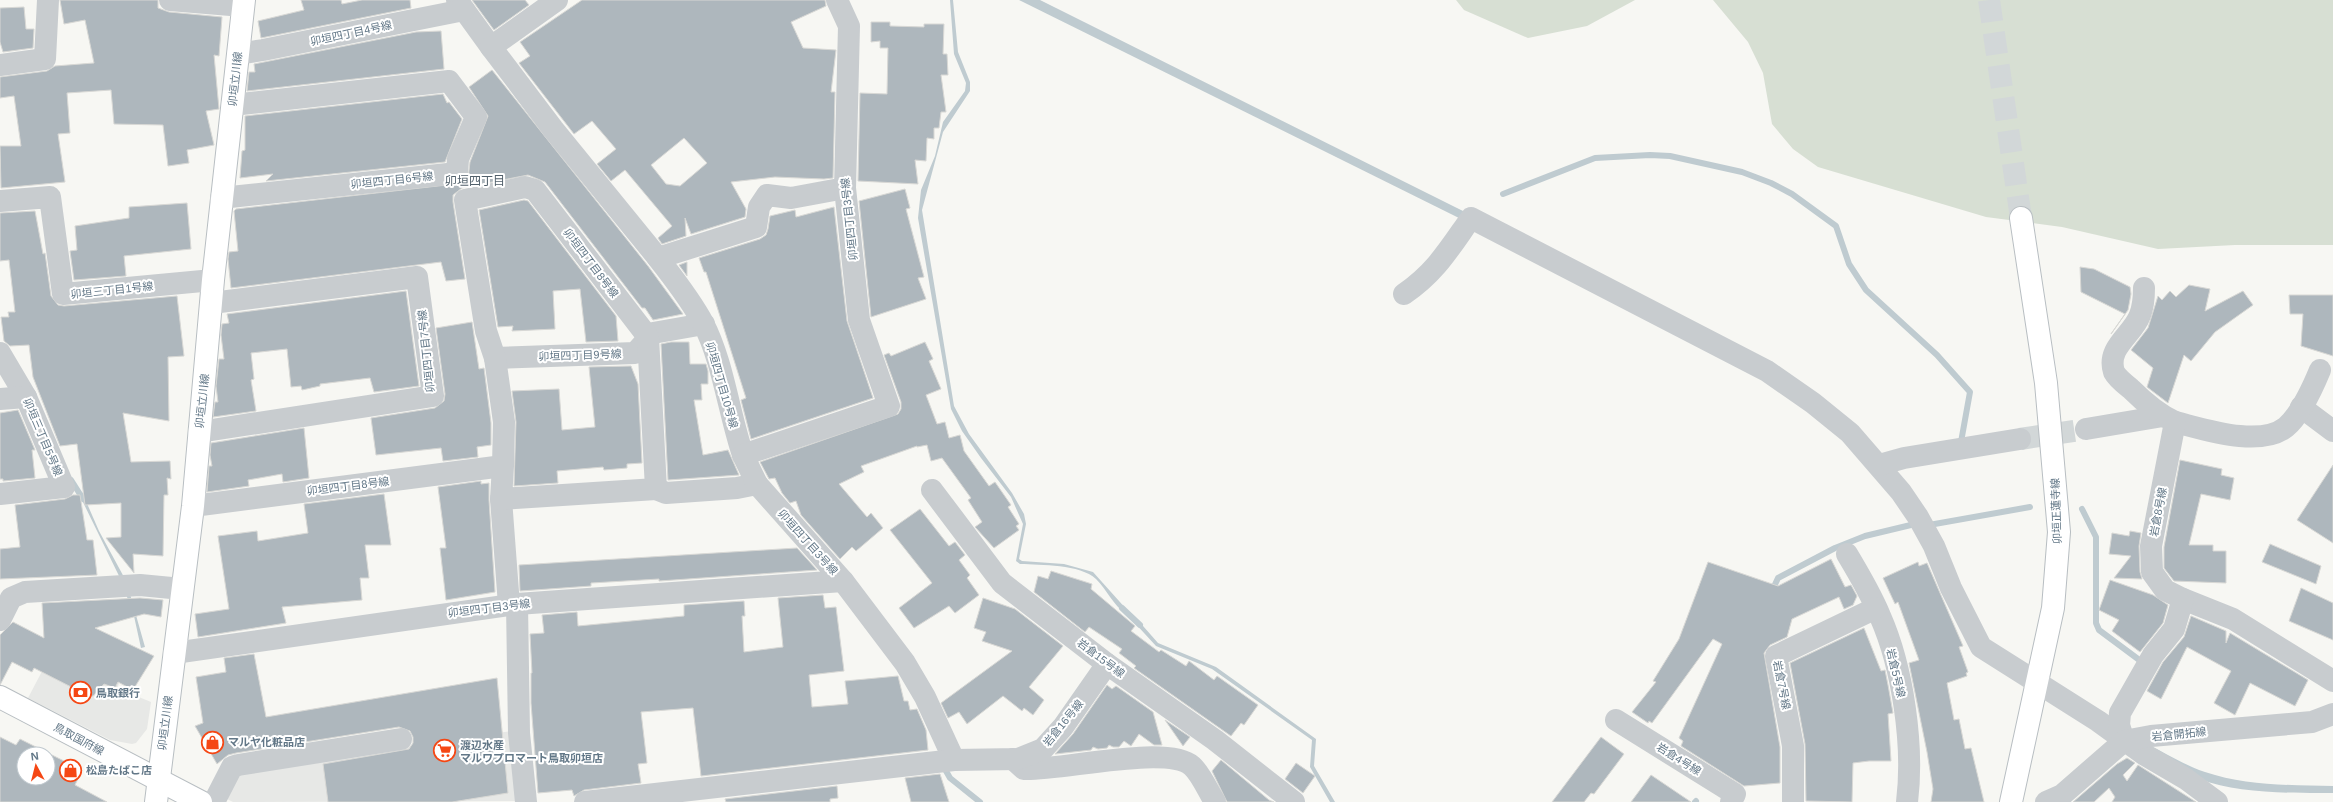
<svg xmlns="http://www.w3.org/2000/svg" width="2333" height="802" font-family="Arial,'Noto Sans JP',sans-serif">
  <rect width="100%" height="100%" fill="#f7f7f3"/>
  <g fill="#e7e8e6">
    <polygon points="59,639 125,671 117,688 151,702 147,729 136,743 132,744 110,740 28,698"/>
    <polygon points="512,731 517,801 233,802 225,798 238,770"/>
  </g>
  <g fill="#d7dfd3">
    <polygon points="1456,0 1635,0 1587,26 1528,38 1464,10"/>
    <polygon points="1713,0 2333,0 2333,245 2235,245 2158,249 2062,227 1986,217 1818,167 1793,149 1772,124 1763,73 1748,42"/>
  </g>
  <g fill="#bfcbd0">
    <path d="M950 0H953L958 52 970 82V91L943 132 922 210 954 406 969 434 1012 493 1024 514 1026 524 1019 559 1022 561 1064 564 1093 572 1128 611 1126 614C1113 605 1107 590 1096 579 1080 564 1041 565 1020 564L1016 561 1023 524 1011 497 981 458 962 431 951 409 918 218 921 190 935 156 943 122 965 91 966 83 954 54Z"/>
    <polygon points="1019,0 1040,0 1467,213 1463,220"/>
    <polygon points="82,492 99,531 125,579 121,580 79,494"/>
    <polygon points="130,594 145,647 141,648 132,607 126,595"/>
    <polygon points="1136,618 1158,643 1216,667 1316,739 1314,766 1335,802 1330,802 1310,767 1312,740 1212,669 1156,646 1133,621"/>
    <path d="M2149 745C2167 754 2186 766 2205 772 2246 786 2291 785 2333 786V793C2293 793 2238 794 2200 779 2184 773 2164 755 2149 745Z"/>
  </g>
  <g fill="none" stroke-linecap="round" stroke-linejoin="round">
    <g stroke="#bfcbd0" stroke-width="6">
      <polyline points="1503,194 1595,158 1650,155 1670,156 1742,172 1771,183 1792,194 1836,226 1849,264 1866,290 1937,355 1970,392 1961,442"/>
      <polyline points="71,480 83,499"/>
      <polyline points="2082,509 2096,537 2096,623 2099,630 2142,662"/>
      <polyline points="1929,525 2030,507"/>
      <polyline points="1772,591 1778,578 1835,548 1865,536 1915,524"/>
      <polyline points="1122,608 1140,625"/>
      <polyline points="946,771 950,778 980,802"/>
      <polyline points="1695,802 1696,801"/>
    </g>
  </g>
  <g fill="#aeb7bd" stroke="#d8d8d5" fill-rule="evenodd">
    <polygon points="60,0 158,0 158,8 169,12 222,17 219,56 214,55 219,109 206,111 214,145 187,150 189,163 168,166 163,125 114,124 111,90 67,93 70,133 58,134 65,182 1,188 0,146 21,146 14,96 0,98 0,77 47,71 55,66 94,63 85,20 64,24"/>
    <polygon points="301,0 341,0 342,4 362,0 410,0 411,8 261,38 258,21 304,10"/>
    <polygon points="472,0 525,0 529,5 494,30"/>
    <path d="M582 0H825L826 6 791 22 803 48 836 50 831 92H835L833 178 824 179 775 177 731 182 746 209 745 217 691 234 685 218 686 236 662 244 658 238 672 226 625 170 611 181 597 164 616 149 592 121 574 134 519 63 530 56 520 42ZM684 138 707 163 680 186 666 184 651 165Z"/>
    <polygon points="24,7 26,29 34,29 33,48 3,52 0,42 0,8"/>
    <polygon points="871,22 890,22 890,26 924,27 924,24 944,24 943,54 947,54 948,75 941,75 946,112 941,112 939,128 934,128 934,139 927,138 926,161 915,160 918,184 858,181 860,93 887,94 888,48 880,48 880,41 871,42"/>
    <polygon points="441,31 444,69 247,91 249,72 255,72 254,64 416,32"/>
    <polygon points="492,70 648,266 683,314 653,320 645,308 642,308 545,182 528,175 462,188 453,195 453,202 465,279 446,281 441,262 231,288 228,259 229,252 238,251 234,211 236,209 464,183 468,179 470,162 488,116 469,87"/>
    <polygon points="443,94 447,103 449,102 462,119 445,162 266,181 273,174 240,178 242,151 245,150 245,116"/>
    <polygon points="905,189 910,208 906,209 924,277 918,278 926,299 871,317 859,201"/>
    <polygon points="524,200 528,201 616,316 618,341 586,342 580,289 553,291 555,329 512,331 513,326 498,327 479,210"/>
    <polygon points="187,203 191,249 124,256 126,276 74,280 70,251 77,250 75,226 129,218 129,207"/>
    <polygon points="834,207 847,321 873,398 751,439 741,400 746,398 706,272 704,272 699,258 760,239 766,235 768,229 770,216 795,210 796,217"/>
    <polygon points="35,211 43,254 45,253 51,296 58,305 64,306 177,296 184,356 168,357 169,421 123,413 131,462 170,461 171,479 167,478 168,495 164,495 163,556 133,554 134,573 106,538 121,537 121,503 85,505 77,444 60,446 33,377 29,345 10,346 4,341 1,317 9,317 8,312 15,312 9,260 0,261 0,213"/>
    <polygon points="687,262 687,276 679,265"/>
    <polygon points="2080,267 2094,269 2130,287 2131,294 2128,310 2111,334 2125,314 2081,292"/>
    <polygon points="2189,285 2210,289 2205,311 2243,291 2253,305 2215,332 2191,361 2184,355 2168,403 2147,387 2153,368 2131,350 2148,328 2158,296 2162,300 2170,291 2176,297"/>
    <polygon points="406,291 419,386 374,392 370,378 320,384 320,386 302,390 301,386 291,387 287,349 251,353 254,379 251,380 256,411 213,417 215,402 218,402 216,386 219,359 224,359 221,335 222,324 229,323 227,314"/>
    <polygon points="2289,295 2333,295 2333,356 2301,346 2303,314 2290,314"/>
    <polygon points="472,322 479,369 484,368 491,423 491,445 477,447 478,457 443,461 441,448 376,455 371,418 435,408 444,401 445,394 436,328"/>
    <polygon points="671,342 689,342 690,364 706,364 708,371 708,384 701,384 702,400 694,400 703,455 728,450 739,475 668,480 661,344"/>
    <polygon points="925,342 933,359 929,361 941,389 926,395 937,424 945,422 949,438 960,435 964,451 989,486 995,482 1011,505 1008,507 1019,524 1016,526 1019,530 994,548 975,527 982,522 968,500 971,498 942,458 931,461 927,445 917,447 917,446 861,466 864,472 839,484 867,517 871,513 883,528 856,551 852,547 840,559 801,515 796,501 790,503 782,493 775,478 769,479 768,477 760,462 898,414 901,409 901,402 884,355 889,353 891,356"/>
    <polygon points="631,366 638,384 642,463 627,464 627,468 604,470 603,467 557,471 558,483 514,486 516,422 512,391 559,389 562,430 595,427 589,367"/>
    <polygon points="18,410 35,450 32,450 35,478 3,481 3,479 0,479 0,413"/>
    <polygon points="304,428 309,478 283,482 282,474 248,480 249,486 207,492 209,466 212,466 210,455 211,443"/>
    <polygon points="2180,460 2222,469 2221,475 2234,478 2230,500 2201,494 2189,545 2213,545 2213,551 2226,551 2226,583 2174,581 2164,568 2164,547"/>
    <polygon points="2333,465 2333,543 2297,520"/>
    <polygon points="481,481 481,484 489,483 489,500 495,592 446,600 440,548 446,548 438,487"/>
    <polygon points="384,494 391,545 365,545 369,578 360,578 362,600 282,607 286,623 198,637 195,614 229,609 218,536 257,531 258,541 308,533 304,504"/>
    <polygon points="73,495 80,495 87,540 93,540 97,575 0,579 0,549 20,547 15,505 65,499"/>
    <polygon points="920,509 949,546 955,542 965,555 959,560 970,575 967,578 979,595 955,613 949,606 914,628 899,608 932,583 890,530"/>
    <polygon points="2130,531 2141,533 2139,546 2140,572 2142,579 2114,578 2131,556 2109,554 2112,533 2129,536"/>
    <polygon points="2270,544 2321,566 2316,584 2262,562"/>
    <polygon points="797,548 817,570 659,581 659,579 591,583 591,586 520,591 519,565"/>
    <polygon points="1831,559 1845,587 1851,585 1857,596 1853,605 1844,609 1839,597 1792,619 1787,637 1770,645 1764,653 1780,747 1780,783 1744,786 1681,746 1683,741 1679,738 1722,644 1713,639 1652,723 1649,721 1648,723 1632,712 1656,682 1653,681 1679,639 1708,562 1778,586"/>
    <polygon points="1918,562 1919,566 1927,563 1963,646 1959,647 1968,672 1966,673 1967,676 1947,683 1954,720 1959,719 1965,749 1971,748 1984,802 1931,802 1933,789 1927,752 1909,663 1919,660 1898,602 1895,604 1883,578"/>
    <polygon points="1051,571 1092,584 1091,589 1135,626 1131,631 1159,652 1161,650 1186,666 1189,661 1214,680 1217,676 1258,705 1244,725 1241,723 1231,736 1134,668 1136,666 1119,653 1122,649 1089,627 1085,632 1034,592 1038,576 1048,579"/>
    <polygon points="2110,580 2153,595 2168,605 2163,623 2140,652 2112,631 2119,620 2099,610"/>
    <polygon points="2301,588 2333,603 2333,640 2289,621"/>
    <polygon points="823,595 825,608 836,607 844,671 809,675 812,707 848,704 845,681 898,676 904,701 908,701 910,710 917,709 926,730 928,750 701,776 693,708 641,712 647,763 638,764 641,783 584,790 574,796 572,790 538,793 531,703 531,673 532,673 530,634 544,633 542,615 577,612 578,626 684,616 684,605 744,601 745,616 742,616 744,652 783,647 778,598"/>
    <polygon points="140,598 163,600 161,617 144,614 95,628 154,656 133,690 118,682 115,688 104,684 93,696 75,698 79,691 34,668 32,672 12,662 0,685 0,635 13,622 44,638 42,603"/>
    <polygon points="983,598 1015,609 1063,646 1029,687 1044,700 1033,715 1024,708 1022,711 1003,696 967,724 959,712 948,718 941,703 1012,651 982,641 986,632 974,628"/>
    <polygon points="2191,616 2226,631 2226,643 2230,633 2308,680 2295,706 2250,683 2235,715 2214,703 2231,671 2187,647 2161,699 2147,691 2163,662 2184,637"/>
    <polygon points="1864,628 1881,671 1885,670 1888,685 1893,713 1888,714 1891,761 1869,761 1853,763 1852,802 1806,801 1805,744 1790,663"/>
    <polygon points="254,654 266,717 497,678 508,793 452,802 328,802 323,764 409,749 413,743 413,737 410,731 399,727 236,753 228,755 217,764 195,726 203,723 196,677 226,672 224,658"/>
    <polygon points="1107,685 1112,689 1116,686 1153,712 1162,745 1154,745 1139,734 1131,746 1124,741 1119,747 1113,747 1109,745 1107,748 1098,749 1093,747 1091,750 1055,754 1073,734"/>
    <polygon points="1165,720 1190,737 1183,746"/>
    <path d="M0 737 16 745 20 739 82 770 75 785 107 802H0ZM24 754H48V778H24Z"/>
    <polygon points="1601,737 1624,754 1594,794 1591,793 1584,802 1552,802"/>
    <polygon points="2127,758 2135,763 2123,775 2127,781 2138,765 2196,802 2112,802 2115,797 2109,788 2094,802 2073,802 2117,764"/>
    <polygon points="1221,760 1269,800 1274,802 1227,802 1212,771"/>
    <polygon points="1296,763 1315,776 1303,793 1285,779"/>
    <polygon points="940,774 949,802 911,802 905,778"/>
    <polygon points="1651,775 1691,802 1631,802"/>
    <polygon points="837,786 838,798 830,799 830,802 726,802 725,799"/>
  </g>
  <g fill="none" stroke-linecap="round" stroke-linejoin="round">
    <polyline stroke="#d2d7d8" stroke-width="22" stroke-dasharray="22 11" stroke-linecap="butt" points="2020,439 2086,429"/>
    <polyline stroke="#d2d7d8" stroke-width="22" stroke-dasharray="22 11" stroke-linecap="butt" points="1989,0 2021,218"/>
    <defs>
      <g id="secondary">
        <polyline points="0,697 201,802"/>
        <polyline points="156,802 193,506 213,280 244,0"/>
        <polyline points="2011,802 2053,608 2059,532 2046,383 2021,218"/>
      </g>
    </defs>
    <use href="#secondary" stroke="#b8bec2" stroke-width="24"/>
    <g stroke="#c8cccf" stroke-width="22">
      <polyline points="170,0 243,6"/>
      <polyline points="457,0 491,47 557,0"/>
      <polyline points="491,47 553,129 658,258"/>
      <polyline points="238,54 263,50 464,10"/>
      <polyline points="0,65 45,59 48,0"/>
      <polyline points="221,198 457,173 458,159 476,117 449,81 232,105"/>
      <polyline points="0,201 50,197 63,294 213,280"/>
      <path d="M1404 294C1436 272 1449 249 1471 218L1767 371 1813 403 1850 433 1901 492 1918 517 1934 546 1951 588 1981 647 2098 721 2145 755 2186 779 2217 802"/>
      <polyline points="0,353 26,397 64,487 0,494"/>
      <polyline points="495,358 635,353 653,333 704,324"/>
      <polyline points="0,399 26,397"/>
      <polyline points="2301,407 2333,431"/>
      <path d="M2175 422C2204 429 2260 448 2286 427 2300 415 2313 387 2320 370"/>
      <polyline points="2086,429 2163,416"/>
      <polyline points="199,432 433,396 417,277 212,303"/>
      <path d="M743 455C729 414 723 361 703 323 691 300 674 279 658 258L756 227 759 207 767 195 791 198 845 188"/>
      <polyline points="1879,465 1904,458 2020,439"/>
      <polyline points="656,489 666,493 737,488 757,484"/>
      <polyline points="932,490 1002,583 1107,664 1215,740 1294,802"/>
      <polyline points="501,499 509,605"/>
      <polyline points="193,506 503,466 501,499 656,489 648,337 535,190 525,187 465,200 486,331 495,358 504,422 503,466"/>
      <path d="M1847 554C1859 574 1871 594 1880 616 1903 668 1914 746 1907 802"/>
      <polyline points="843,581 905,663 925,697 954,760"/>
      <polyline points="2183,599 2233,619 2333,681"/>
      <polyline points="517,604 519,733 526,802"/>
      <polyline points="0,620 11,598 25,592 140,585 182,589"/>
      <polyline points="174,653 517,604 843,581 757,484 743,455 889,406 859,320 845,188 849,26 837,0"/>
      <polyline points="1616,720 1735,794 1731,802"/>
      <path d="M2124 741 2119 725 2120 713 2153 655 2174 629 2183 599 2165 590 2152 572 2151 546 2175 422C2158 414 2145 403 2131 389 2126 385 2117 378 2114 372 2106 347 2133 335 2140 315 2143 307 2144 297 2144 288"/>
      <path d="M1013 759 1024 769C1059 771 1167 744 1192 766 1201 774 1208 791 1215 802"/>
      <polyline points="214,802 232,767 238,765 401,739"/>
      <polyline points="585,802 954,760 1018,759 1043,749 1063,727 1107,664"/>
      <polyline points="1793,802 1793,746 1776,656 1876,608"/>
      <polyline points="2046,802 2062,795 2124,741 2151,736 2312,722 2333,714"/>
    </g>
    <use href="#secondary" stroke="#fff" stroke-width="22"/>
  </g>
  <defs>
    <symbol id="bank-ring" viewBox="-11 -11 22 22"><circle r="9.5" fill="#fff" stroke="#f54714" stroke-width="1.5"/><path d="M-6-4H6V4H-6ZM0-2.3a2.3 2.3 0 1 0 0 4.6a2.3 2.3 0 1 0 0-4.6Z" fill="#f54714"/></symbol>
    <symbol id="shop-ring" viewBox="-11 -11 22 22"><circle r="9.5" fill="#fff" stroke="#f54714" stroke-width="1.5"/><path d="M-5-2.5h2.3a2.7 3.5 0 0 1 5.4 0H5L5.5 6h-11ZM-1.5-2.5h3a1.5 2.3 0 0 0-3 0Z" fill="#f54714"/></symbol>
    <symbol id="supermarket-ring" viewBox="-11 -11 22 22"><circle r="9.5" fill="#fff" stroke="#f54714" stroke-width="1.5"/><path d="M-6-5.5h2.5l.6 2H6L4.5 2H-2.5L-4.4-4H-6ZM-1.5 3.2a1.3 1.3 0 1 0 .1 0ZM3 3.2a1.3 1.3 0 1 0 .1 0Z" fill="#f54714"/></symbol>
  </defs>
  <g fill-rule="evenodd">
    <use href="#bank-ring" x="68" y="680" width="25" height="25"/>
    <use href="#shop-ring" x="200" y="730" width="25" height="25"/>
    <use href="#supermarket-ring" x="432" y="738" width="25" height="25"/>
    <use href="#shop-ring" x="58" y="758" width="25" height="25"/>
  </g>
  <g text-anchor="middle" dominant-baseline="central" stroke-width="4" stroke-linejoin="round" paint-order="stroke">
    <g font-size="11" fill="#627787" stroke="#fff">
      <text transform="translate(351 33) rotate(-12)">卯垣四丁目4号線</text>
      <text transform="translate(235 79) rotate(-84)">卯垣立川線</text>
      <text transform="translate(392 180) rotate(-6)">卯垣四丁目6号線</text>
      <text transform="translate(849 219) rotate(-96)">卯垣四丁目3号線</text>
      <text transform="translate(591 263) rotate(53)">卯垣四丁目8号線</text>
      <text transform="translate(112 290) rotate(-6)">卯垣三丁目1号線</text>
      <text transform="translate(426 351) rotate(-96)">卯垣四丁目7号線</text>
      <text transform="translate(580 355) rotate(-2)">卯垣四丁目9号線</text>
      <text transform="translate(722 385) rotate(74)">卯垣四丁目10号線</text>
      <text transform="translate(202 401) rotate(-84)">卯垣立川線</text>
      <text transform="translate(43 437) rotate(67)">卯垣三丁目5号線</text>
      <text transform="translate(348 486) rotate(-7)">卯垣四丁目8号線</text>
      <text transform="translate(2056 511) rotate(-92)">卯垣正蓮寺線</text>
      <text transform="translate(2158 512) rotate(-79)">岩倉8号線</text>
      <text transform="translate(808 542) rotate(48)">卯垣四丁目3号線</text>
      <text transform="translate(489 608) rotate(-7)">卯垣四丁目3号線</text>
      <text transform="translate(1101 658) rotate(37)">岩倉15号線</text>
      <text transform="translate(1896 673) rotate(77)">岩倉5号線</text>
      <text transform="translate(1782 685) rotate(79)">岩倉7号線</text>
      <text transform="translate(165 723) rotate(-83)">卯垣立川線</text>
      <text transform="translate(1063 723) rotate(-51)">岩倉16号線</text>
      <text transform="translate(2179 734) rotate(-6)">岩倉開拓線</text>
      <text transform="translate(79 739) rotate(28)">鳥取国府線</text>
      <text transform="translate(1679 759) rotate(32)">岩倉4号線</text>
    </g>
    <g font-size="11" font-weight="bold" fill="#627787" stroke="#fff" text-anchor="start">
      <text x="96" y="693">鳥取銀行</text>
      <text x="228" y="742">マルヤ化粧品店</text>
      <text x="460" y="745">渡辺水産<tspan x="460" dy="13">マルワプロマート鳥取卯垣店</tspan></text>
      <text x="86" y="770">松島たばこ店</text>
    </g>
    <g font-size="12" fill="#51606b" stroke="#fff">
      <text x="475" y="181">卯垣四丁目</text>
    </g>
  </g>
  <g transform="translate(36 766) rotate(353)"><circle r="19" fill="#ffffff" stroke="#c0c9cf"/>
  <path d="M0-3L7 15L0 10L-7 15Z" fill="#f54714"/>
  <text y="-6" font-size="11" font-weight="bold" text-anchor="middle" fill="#627787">N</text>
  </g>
</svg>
